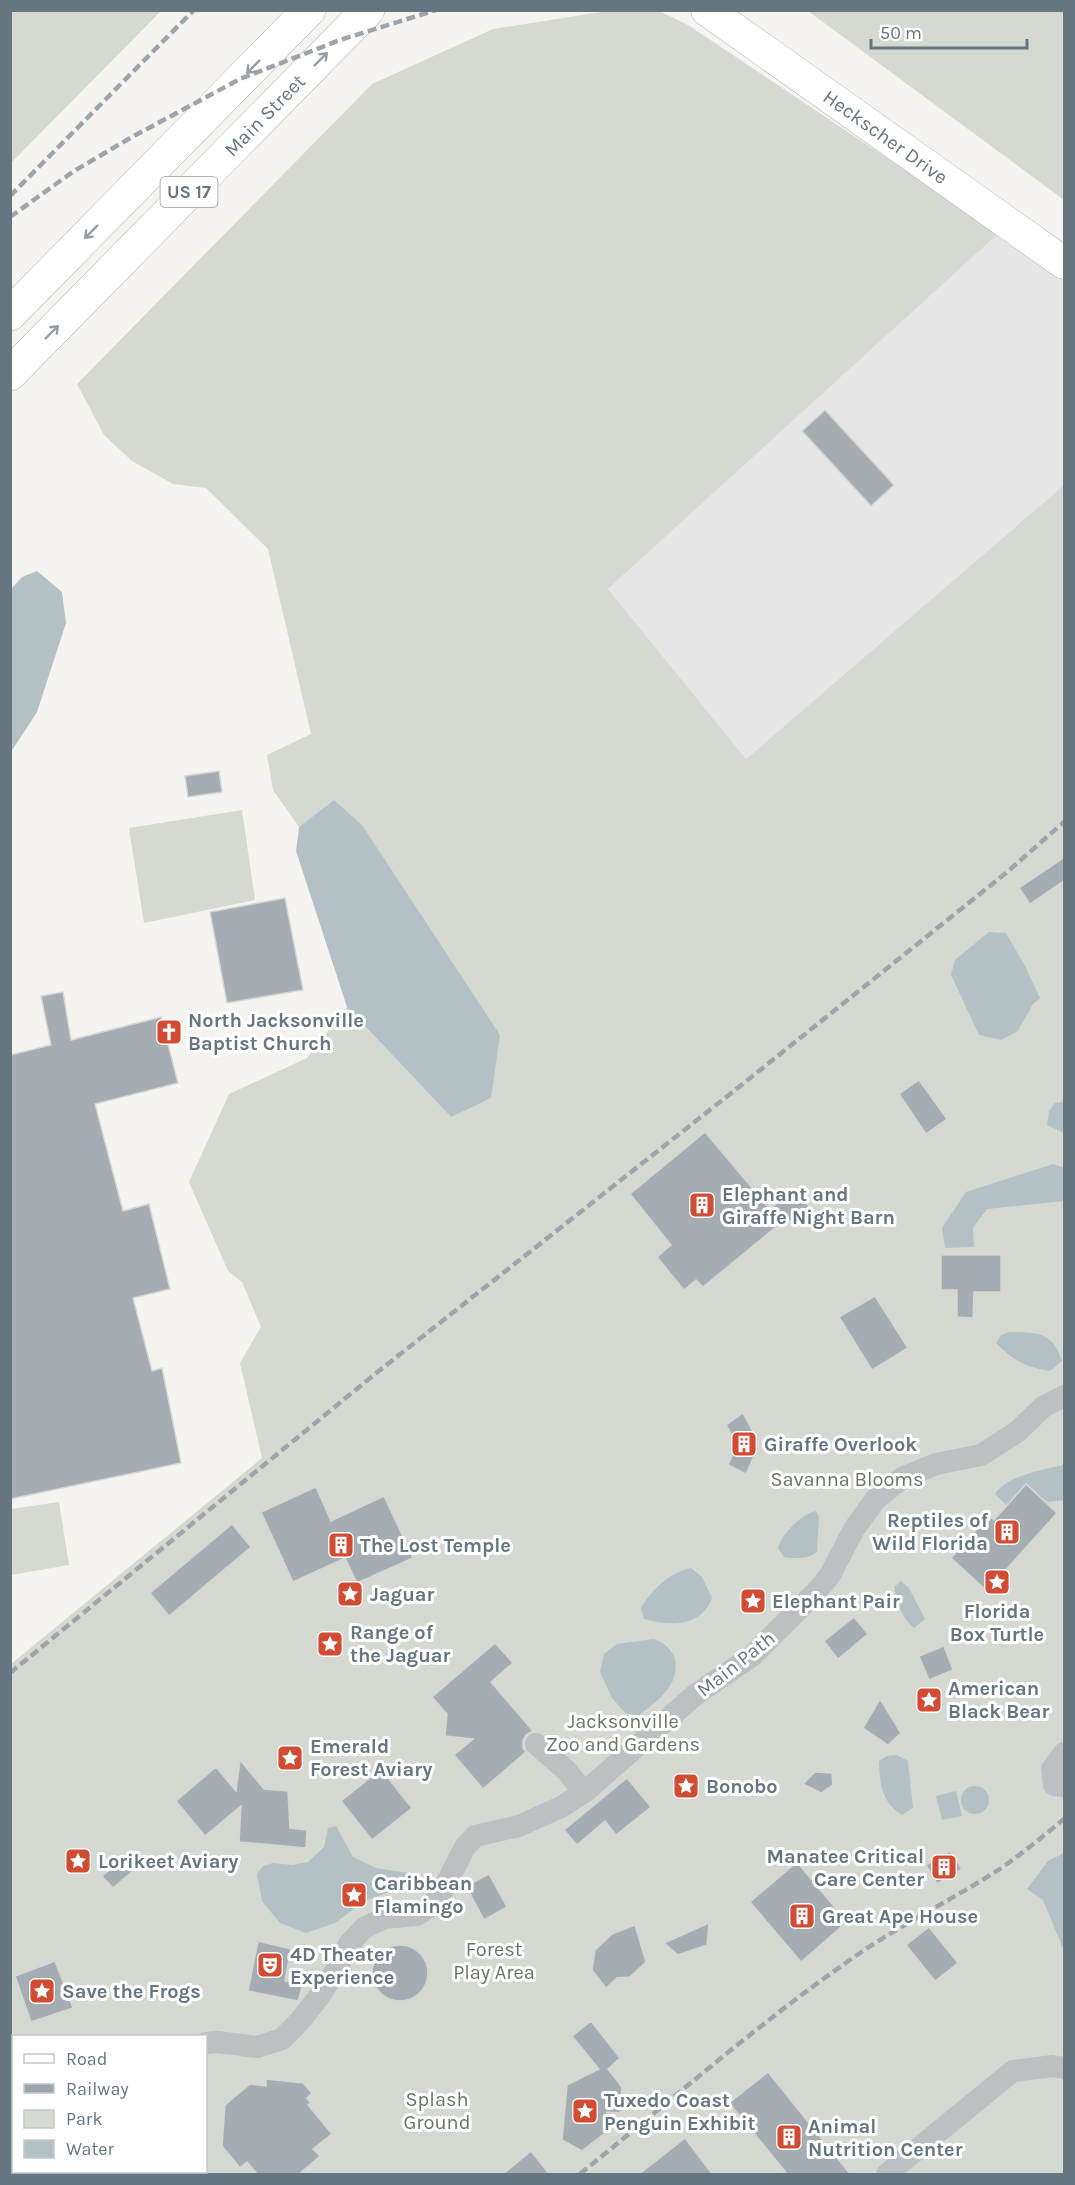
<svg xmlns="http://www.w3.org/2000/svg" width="1075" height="2185" font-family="Karla,sans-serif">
  <rect width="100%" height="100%" fill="#f5f4f1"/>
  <polygon fill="#e5e6e5" points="999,233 1064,280 1064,485 746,759 608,589"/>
  <g fill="#d5d9d1" fill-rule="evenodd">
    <polygon points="11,10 161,11 11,163 10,11"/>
    <path d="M607 11H659L688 25 999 233 608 589 746 759 1064 485V2174H11V1664L262 1458 240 1363 261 1327 242 1282 228 1271 189 1182 229 1094 307 1058 347 1007 451 1117 334 800 299 827 273 790 267 755 311 734 268 549 206 488 173 484 132 461 104 435 77 384 372 84 493 29ZM14 2036H206V2172H14Z"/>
    <polygon points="808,11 1064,11 1064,200"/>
    <polygon points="242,810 255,900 144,923 129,828"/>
    <polygon points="59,1502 69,1565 11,1575 11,1509"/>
  </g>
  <g fill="#b4c1c4">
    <polygon points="37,571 62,592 66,623 37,712 11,752 11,589 22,577"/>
    <polygon points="334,800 362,825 500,1035 491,1098 451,1117 347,1007 296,851 299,827"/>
    <polygon points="989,932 1006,933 1024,964 1040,998 1033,1004 1018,1031 1001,1040 979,1035 951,975 955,960"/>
    <polygon points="1064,1102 1064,1133 1047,1125 1049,1111 1055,1103"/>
    <polygon points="1053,1164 1064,1168 1064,1201 987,1209 973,1228 974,1247 945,1248 942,1228 966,1192"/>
    <path d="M1009 1332C1036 1332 1053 1332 1062 1361L1050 1371C1027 1367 1013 1361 996 1343L1001 1335Z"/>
    <path d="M1064 1465V1500L1047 1502 1026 1483 1006 1505 995 1494C1006 1476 1044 1469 1064 1465Z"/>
    <path d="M816 1511 819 1517 817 1552C809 1559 794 1559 784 1557L778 1548C781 1535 802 1513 816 1511Z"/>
    <path d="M691 1568 702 1577 712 1598C701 1628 669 1626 644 1619L641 1608C651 1590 670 1572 691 1568Z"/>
    <path d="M901 1581 909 1588 925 1619 914 1628C902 1619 897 1602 894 1587Z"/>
    <path d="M654 1639C683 1650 681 1678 661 1697 654 1704 645 1710 638 1716L625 1713 612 1698 600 1672 604 1654 617 1644Z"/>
    <path d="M897 1755 908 1761 913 1808 902 1815C881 1802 880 1784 879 1761L887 1756Z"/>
    <circle cx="975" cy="1800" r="14"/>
    <polygon points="956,1791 962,1816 942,1820 936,1796"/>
    <polygon points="336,1826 353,1857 376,1868 415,1874 413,1891 387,1893 364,1901 335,1923 306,1933 280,1923 262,1901 257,1874 263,1866 273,1863 293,1865 308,1862 324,1847 328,1828"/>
    <polygon points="1064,1853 1064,1951 1043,1900 1027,1889 1048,1861"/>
  </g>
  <g fill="#a6adb2" stroke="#d6d6d4" stroke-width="1.5">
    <polygon points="825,410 894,485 871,506 802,431"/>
    <polygon points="219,771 222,792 188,797 185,776"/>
    <polygon points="1065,857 1065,880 1030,904 1019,888"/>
    <polygon points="285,898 303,990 227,1003 210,912"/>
    <polygon points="63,992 71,1040 161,1017 178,1083 95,1104 123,1211 149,1204 170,1289 133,1298 152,1371 162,1368 181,1463 10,1499 10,1055 51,1045 41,996"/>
    <polygon points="919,1080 947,1119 926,1134 899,1094"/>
    <polygon points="705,1132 770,1209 794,1189 811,1209 792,1224 787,1218 703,1287 696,1280 684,1290 657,1257 671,1245 630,1194"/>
    <polygon points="941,1255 1001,1255 1001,1292 974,1292 973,1318 957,1317 957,1290 941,1290"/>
    <polygon points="875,1296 908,1348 872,1370 839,1317"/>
    <polygon points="743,1413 753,1432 755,1454 746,1474 728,1465 734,1451 733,1437 726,1425"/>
    <polygon points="1026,1484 1057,1513 987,1591 951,1558 989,1516 994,1520"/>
    <polygon points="316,1487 331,1521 384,1496 413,1558 357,1583 345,1558 293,1582 261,1512"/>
    <polygon points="232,1524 251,1547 169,1616 150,1593"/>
    <polygon points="854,1617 868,1634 838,1659 824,1641"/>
    <polygon points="495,1643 513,1663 491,1682 533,1731 526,1735 523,1741 523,1748 526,1752 483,1789 454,1755 473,1739 445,1736 447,1714 432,1697"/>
    <polygon points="944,1646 953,1670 929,1680 919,1656"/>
    <polygon points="880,1699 901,1733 888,1745 863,1728"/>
    <polygon points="240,1760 264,1789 288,1791 290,1828 307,1830 306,1848 239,1842 241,1806 205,1836 176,1801 216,1767 236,1791"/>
    <polygon points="381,1769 412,1808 372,1840 341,1801"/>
    <polygon points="815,1772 832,1773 833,1785 821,1793 803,1784"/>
    <polygon points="627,1778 651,1807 616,1835 605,1821 577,1845 564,1830"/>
    <polygon points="950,1851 962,1869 937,1884 926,1865"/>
    <polygon points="124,1858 134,1870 113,1888 102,1876"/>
    <polygon points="797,1862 847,1922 801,1962 750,1902"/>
    <polygon points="489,1874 507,1907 484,1920 466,1886"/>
    <polygon points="709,1923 707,1945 678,1955 664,1943"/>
    <polygon points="635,1925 646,1962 630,1977 617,1978 606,1988 592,1970 595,1950 612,1934"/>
    <polygon points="929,1927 958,1963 935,1981 906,1945"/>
    <polygon points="258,1941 291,1949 285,1981 303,1984 298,2001 248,1991"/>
    <circle cx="400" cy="1973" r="28"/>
    <polygon points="55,1961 73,2008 31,2022 15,1976"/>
    <polygon points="591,2021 620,2058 608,2069 622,2087 620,2113 607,2112 605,2133 582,2151 562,2140 567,2085 599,2069 572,2036"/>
    <polygon points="768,2072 851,2175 788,2175 729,2103"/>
    <polygon points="266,2079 303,2083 312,2093 307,2098 311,2103 308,2105 332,2134 313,2149 320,2156 298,2175 258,2175 247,2162 240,2168 222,2146 225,2105 250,2084 266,2086"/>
    <polygon points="685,2138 713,2175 638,2175"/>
    <polygon points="531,2151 550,2175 502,2175"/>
  </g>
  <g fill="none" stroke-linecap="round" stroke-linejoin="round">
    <defs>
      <g id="secondary">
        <path id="s1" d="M707 10 1064 263"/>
      </g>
      <g id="primary">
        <polyline points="10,314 309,10"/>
        <path id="s2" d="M10 374 368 10"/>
      </g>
    </defs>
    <use href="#secondary" stroke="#aeb4b8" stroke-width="33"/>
    <use href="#primary" stroke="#b0b4b7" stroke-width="34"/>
    <g stroke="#bcc0c3" stroke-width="22">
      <polyline points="536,1744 567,1771 583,1792"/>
      <polyline points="1064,1753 1052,1769 1054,1785 1064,1786"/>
      <polyline points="206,2043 218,2042 257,2047 282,2039 299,2022 318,1998 336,1970 349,1944 364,1928 384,1918 417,1915 432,1905 442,1892 465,1847 475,1836 519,1826 561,1807 586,1791 695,1695 752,1656 818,1590 830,1575 854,1529 875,1500 902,1478 936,1464 981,1455 1017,1432 1043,1407 1064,1396"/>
      <polyline points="81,2174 85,2172"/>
      <polyline points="887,2174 1013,2071 1053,2066 1064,2068"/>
    </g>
    <use href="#secondary" stroke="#fff" stroke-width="32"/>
    <use href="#primary" stroke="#fff" stroke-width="33"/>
    <g stroke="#9ea4a9" stroke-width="4.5" stroke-dasharray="9 4.5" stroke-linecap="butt">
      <polyline points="10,196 194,10"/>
      <polyline points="10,217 74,171 132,137 240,79 340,40 436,10"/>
      <polyline points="10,1673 375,1374 744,1083 1006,873 1064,822"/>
      <polyline points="10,2074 14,2079"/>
      <polyline points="83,2172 85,2174"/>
      <path d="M580 2174C668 2103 754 2027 847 1962 893 1929 944 1904 992 1874 1017 1858 1041 1838 1064 1819"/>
    </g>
  </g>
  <defs><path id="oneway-shaft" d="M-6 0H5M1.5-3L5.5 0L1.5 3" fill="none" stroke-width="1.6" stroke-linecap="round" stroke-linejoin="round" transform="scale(1.5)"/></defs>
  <g stroke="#949fa6">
    <use href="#oneway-shaft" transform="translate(321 59) rotate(-45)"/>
    <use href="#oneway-shaft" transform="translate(253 67) rotate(135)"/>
    <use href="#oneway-shaft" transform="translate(91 232) rotate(135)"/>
    <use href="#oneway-shaft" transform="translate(52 332) rotate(-45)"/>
  </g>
  <defs>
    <symbol id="church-square" viewBox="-11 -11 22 22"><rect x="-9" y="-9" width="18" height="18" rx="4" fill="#d24c34" stroke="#fff"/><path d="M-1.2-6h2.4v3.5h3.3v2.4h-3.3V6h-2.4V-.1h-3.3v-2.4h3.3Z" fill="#fff"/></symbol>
    <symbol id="building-square" viewBox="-11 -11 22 22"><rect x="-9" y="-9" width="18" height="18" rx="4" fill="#d24c34" stroke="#fff"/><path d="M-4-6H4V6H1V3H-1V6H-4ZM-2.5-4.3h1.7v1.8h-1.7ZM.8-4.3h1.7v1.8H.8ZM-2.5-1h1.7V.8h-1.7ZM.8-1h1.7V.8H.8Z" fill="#fff"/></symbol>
    <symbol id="sight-square" viewBox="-11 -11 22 22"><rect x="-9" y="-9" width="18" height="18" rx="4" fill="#d24c34" stroke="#fff"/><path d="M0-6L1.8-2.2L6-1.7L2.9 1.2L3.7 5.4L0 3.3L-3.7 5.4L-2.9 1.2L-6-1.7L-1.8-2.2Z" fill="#fff"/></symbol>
    <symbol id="theatre-square" viewBox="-11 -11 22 22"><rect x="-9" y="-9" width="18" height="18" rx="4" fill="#d24c34" stroke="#fff"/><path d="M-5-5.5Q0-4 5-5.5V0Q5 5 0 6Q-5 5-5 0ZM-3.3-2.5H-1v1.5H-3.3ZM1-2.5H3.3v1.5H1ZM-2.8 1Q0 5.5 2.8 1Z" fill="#fff"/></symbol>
  </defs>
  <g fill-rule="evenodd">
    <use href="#church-square" x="154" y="1017" width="30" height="30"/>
    <use href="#building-square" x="687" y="1190" width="30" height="30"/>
    <use href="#building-square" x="729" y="1429" width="30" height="30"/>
    <use href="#building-square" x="992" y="1517" width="30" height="30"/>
    <use href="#building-square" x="326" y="1530" width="30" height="30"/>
    <use href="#sight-square" x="982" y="1567" width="30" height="30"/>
    <use href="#sight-square" x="335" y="1579" width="30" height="30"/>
    <use href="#sight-square" x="738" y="1586" width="30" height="30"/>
    <use href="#sight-square" x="315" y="1629" width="30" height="30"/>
    <use href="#sight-square" x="914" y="1685" width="30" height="30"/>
    <use href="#sight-square" x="275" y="1743" width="30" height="30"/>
    <use href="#sight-square" x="671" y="1771" width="30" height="30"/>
    <use href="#sight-square" x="63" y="1846" width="30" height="30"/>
    <use href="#building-square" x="929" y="1852" width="30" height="30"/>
    <use href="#sight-square" x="339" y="1880" width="30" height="30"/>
    <use href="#building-square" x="787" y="1901" width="30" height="30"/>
    <use href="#theatre-square" x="255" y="1950" width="30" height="30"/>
    <use href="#sight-square" x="27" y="1976" width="30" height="30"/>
    <use href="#sight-square" x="570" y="2096" width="30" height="30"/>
    <use href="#building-square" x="774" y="2122" width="30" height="30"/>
  </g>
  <g text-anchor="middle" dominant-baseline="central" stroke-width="6" stroke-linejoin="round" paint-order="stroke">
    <rect fill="#fff" stroke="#949fa6" stroke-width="1.5" x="160.5" y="177" width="57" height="30" rx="4.5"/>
    <g font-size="18" font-weight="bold" fill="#667680">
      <text x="189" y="192">US 17</text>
    </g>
    <g font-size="20" fill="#667680" stroke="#fff">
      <text stroke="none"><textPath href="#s2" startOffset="363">Main Street</textPath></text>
      <text stroke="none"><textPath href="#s1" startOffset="219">Heckscher Drive</textPath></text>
      <text transform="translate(736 1664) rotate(-38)">Main Path</text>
    </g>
    <g font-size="20" font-weight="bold" fill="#667680" stroke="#fff" text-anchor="start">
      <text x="188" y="1020">North Jacksonville<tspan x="188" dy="23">Baptist Church</tspan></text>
      <text x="722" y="1194">Elephant and<tspan x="722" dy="23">Giraffe Night Barn</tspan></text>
      <text x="764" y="1444">Giraffe Overlook</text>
      <text x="988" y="1520" text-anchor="end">Reptiles of<tspan x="988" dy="23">Wild Florida</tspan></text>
      <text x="360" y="1545">The Lost Temple</text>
      <text x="370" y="1594">Jaguar</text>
      <text x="772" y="1601">Elephant Pair</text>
      <text x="997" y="1611" text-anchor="middle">Florida<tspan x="997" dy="23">Box Turtle</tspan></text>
      <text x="350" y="1632">Range of<tspan x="350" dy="23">the Jaguar</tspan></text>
      <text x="948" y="1688">American<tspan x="948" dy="23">Black Bear</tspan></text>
      <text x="310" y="1746">Emerald<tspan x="310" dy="23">Forest Aviary</tspan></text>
      <text x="706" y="1786">Bonobo</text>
      <text x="924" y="1856" text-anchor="end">Manatee Critical<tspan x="924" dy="23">Care Center</tspan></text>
      <text x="98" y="1861">Lorikeet Aviary</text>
      <text x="374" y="1883">Caribbean<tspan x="374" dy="23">Flamingo</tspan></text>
      <text x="822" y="1916">Great Ape House</text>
      <text x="290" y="1954">4D Theater<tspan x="290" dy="23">Experience</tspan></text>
      <text x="62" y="1991">Save the Frogs</text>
      <text x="604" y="2100">Tuxedo Coast<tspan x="604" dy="23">Penguin Exhibit</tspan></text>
      <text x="808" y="2126">Animal<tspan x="808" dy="23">Nutrition Center</tspan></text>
    </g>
    <g font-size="20" fill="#6a7765" stroke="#fff">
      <text x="847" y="1479">Savanna Blooms</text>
      <text x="623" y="1721">Jacksonville<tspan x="623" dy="23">Zoo and Gardens</tspan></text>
      <text x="494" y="1949">Forest<tspan x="494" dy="23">Play Area</tspan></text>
      <text x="437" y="2099">Splash<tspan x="437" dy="23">Ground</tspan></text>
    </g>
  </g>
  <rect width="1075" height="2185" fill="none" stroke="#667680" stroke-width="24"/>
  <rect x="12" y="2035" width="195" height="138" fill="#ffffff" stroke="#c2c8cc" stroke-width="1.5"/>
  <rect x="24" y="2054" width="30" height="9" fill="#ffffff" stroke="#c2c8cc" stroke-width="1.5"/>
  <text x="66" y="2065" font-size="18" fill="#667680">Road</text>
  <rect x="24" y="2084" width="30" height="9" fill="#9ea4a9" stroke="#c2c8cc" stroke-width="1.5"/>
  <text x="66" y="2095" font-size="18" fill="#667680">Railway</text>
  <rect x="24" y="2110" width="30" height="18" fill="#d5d9d1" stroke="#c2c8cc" stroke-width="1.5"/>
  <text x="66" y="2125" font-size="18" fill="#667680">Park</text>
  <rect x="24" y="2140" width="30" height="18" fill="#b4c1c4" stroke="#c2c8cc" stroke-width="1.5"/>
  <text x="66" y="2155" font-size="18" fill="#667680">Water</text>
  <path d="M871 39v9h156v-9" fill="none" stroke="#667680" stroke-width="3"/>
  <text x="880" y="39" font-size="18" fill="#667680" stroke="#ffffff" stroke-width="4.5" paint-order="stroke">50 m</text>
</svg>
